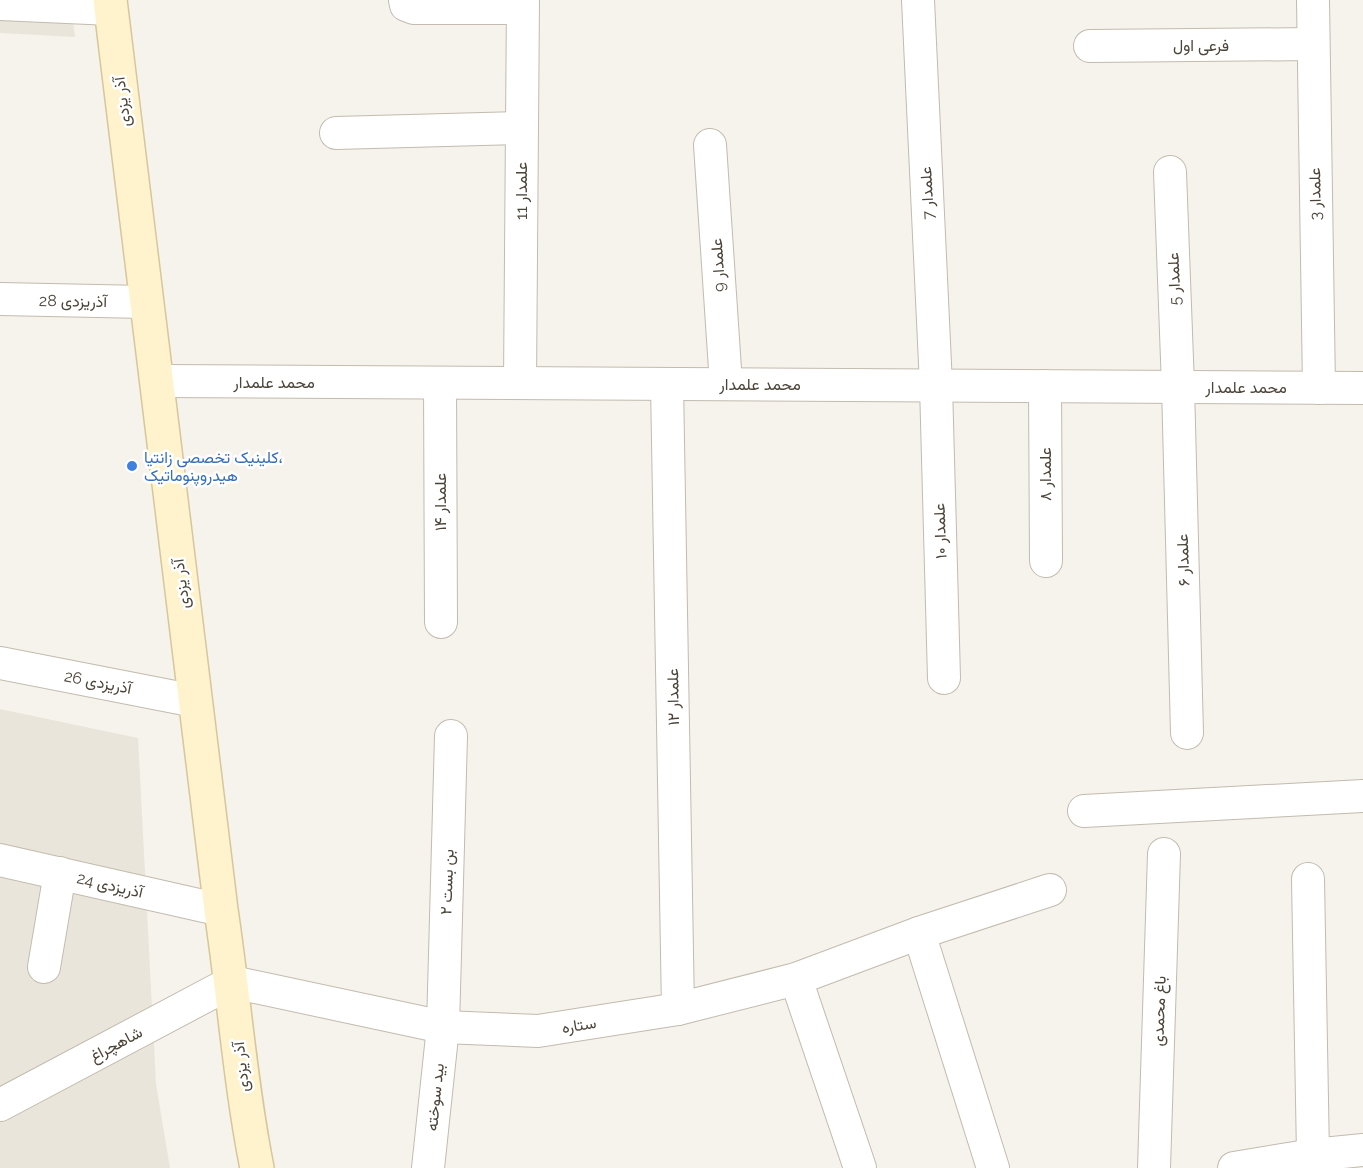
<svg xmlns="http://www.w3.org/2000/svg" width="1363" height="1168" font-family="Raleway,Vazirmatn,sans-serif">
  <rect width="100%" height="100%" fill="#f6f3ec"/>
  <g fill="#eae5da">
    <polygon points="0,0 70,0 75,37 0,33"/>
    <polygon points="0,709 138,738 156,1084 170,1168 0,1168"/>
  </g>
  <g fill="none" stroke-linecap="round" stroke-linejoin="round">
    <defs>
      <g id="street">
        <polyline points="405,0 406,5 414,8 522,8"/>
        <polyline points="918,0 936,385 944,678"/>
        <polyline points="1313,0 1319,388"/>
        <polyline points="0,4 111,9"/>
        <polyline points="1090,46 1313,44"/>
        <polyline points="336,133 521,128"/>
        <polyline points="710,145 726,384"/>
        <polyline points="1170,172 1178,386 1187,733"/>
        <polyline points="0,299 146,302"/>
        <polyline points="158,381 1363,388"/>
        <polyline points="440,383 441,622"/>
        <polyline points="520,383 523,0"/>
        <polyline points="667,384 678,1009"/>
        <polyline points="1045,386 1046,561"/>
        <polyline points="0,663 195,701"/>
        <polyline points="1084,811 1363,796"/>
        <polyline points="0,860 221,910"/>
        <polyline points="1308,879 1313,1155"/>
        <polyline points="919,933 993,1168"/>
        <polyline points="44,967 60,873"/>
        <polyline points="796,979 860,1168"/>
        <polyline points="0,1105 232,982 443,1027 538,1031 678,1009 796,979 919,933 1050,890"/>
        <polyline points="428,1168 443,1027 451,736"/>
        <polyline points="1154,1168 1164,854"/>
        <polyline points="1234,1168 1313,1155 1363,1150"/>
      </g>
      <path id="secondary" d="M110 0 221 910C234 996 240 1083 257 1168"/>
    </defs>
    <use href="#street" stroke="#c2bbae" stroke-width="34"/>
    <use href="#secondary" stroke="#d6c79b" stroke-width="36"/>
    <use href="#street" stroke="#fff" stroke-width="32"/>
    <use href="#secondary" stroke="#fff3cd" stroke-width="33"/>
  </g>
  <circle fill="#3f7fe0" stroke="#fff" stroke-width="2" cx="132" cy="466" r="6"/>
  <g text-anchor="middle" dominant-baseline="central" stroke-width="5" stroke-linejoin="round" paint-order="stroke">
    <g font-size="16" fill="#4b4439" stroke="#fff">
      <text x="1201" y="45">فرعی اول</text>
      <text transform="translate(122 102) rotate(-97)">آذر یزدی</text>
      <text transform="translate(521 191) rotate(-90)">علمدار 11</text>
      <text transform="translate(927 193) rotate(-93)">علمدار 7</text>
      <text transform="translate(1315 194) rotate(-91)">علمدار 3</text>
      <text transform="translate(718 265) rotate(-94)">علمدار 9</text>
      <text transform="translate(1174 279) rotate(-92)">علمدار 5</text>
      <text transform="translate(73 301) rotate(1)">آذریزدی 28</text>
      <text x="274" y="382">محمد علمدار</text>
      <text x="760" y="384">محمد علمدار</text>
      <text x="1246" y="387">محمد علمدار</text>
      <text transform="translate(1045 474) rotate(-90)">علمدار ۸</text>
      <text transform="translate(440 502) rotate(-90)">علمدار ۱۴</text>
      <text transform="translate(940 531) rotate(-92)">علمدار ۱۰</text>
      <text transform="translate(1183 560) rotate(-92)">علمدار ۶</text>
      <text transform="translate(181 584) rotate(-97)">آذر یزدی</text>
      <text transform="translate(98 682) rotate(11)">آذریزدی 26</text>
      <text transform="translate(673 697) rotate(-91)">علمدار ۱۲</text>
      <text transform="translate(447 882) rotate(-88)">بن بست ۲</text>
      <text transform="translate(110 885) rotate(13)">آذریزدی 24</text>
      <text transform="translate(1159 1011) rotate(-88)">باغ محمدی</text>
      <text transform="translate(579 1025) rotate(-9)">ستاره</text>
      <text transform="translate(116 1044) rotate(-28)">شاهچراغ</text>
      <text transform="translate(241 1067) rotate(-96)">آذر یزدی</text>
      <text transform="translate(435 1097) rotate(-84)">بید سوخته</text>
    </g>
    <g font-size="16" fill="#366cbe" stroke="#fff" text-anchor="start">
      <text x="144" y="457">کلینیک تخصصی زانتیا،<tspan x="144" dy="18">هیدروپنوماتیک</tspan></text>
    </g>
  </g>
</svg>
